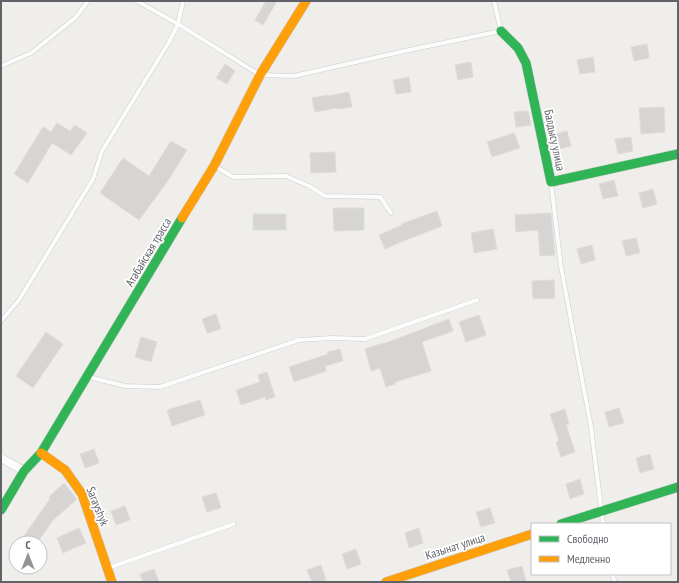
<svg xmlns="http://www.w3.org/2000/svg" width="679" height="583" font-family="'PT Sans Narrow',sans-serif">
  <rect width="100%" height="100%" fill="#efeeea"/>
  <g fill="#d6d5d3" stroke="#deddd9">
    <polygon points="266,1 277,1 263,25 255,20"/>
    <polygon points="647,44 649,58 634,61 631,47"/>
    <polygon points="593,57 595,72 580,74 577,60"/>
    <polygon points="471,62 473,77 458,80 455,65"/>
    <polygon points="225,64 235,71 227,84 216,78"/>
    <polygon points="409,77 411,92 396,94 393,80"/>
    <polygon points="349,92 352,107 337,109 336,108 315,112 312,98 328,95 328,96"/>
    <polygon points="664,107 665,132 641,134 639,108"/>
    <polygon points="528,111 531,125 516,127 514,112"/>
    <polygon points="57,123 70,131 75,125 87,133 71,155 52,143 28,183 14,174 43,127 51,132"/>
    <polygon points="567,131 571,146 556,150 552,135"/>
    <polygon points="514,133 520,148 492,157 487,142"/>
    <polygon points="631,137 633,151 618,154 615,139"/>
    <polygon points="171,141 187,150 167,182 139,220 100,193 123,158 149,176"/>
    <polygon points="335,152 336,172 311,173 310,153"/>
    <polygon points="614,180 618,196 603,199 599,184"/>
    <polygon points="653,189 657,204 643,208 639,193"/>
    <polygon points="333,208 364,208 364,230 334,231"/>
    <polygon points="437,211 442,226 403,241 385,249 379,235 402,225 401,224"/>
    <polygon points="551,213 555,255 540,256 538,230 516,232 515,215"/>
    <rect x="253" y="214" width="33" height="16"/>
    <polygon points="493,229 497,249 474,253 471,233"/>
    <polygon points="636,238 640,253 626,256 622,241"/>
    <polygon points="592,245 595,260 581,264 577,249"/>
    <polygon points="554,280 555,298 533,299 532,281"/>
    <polygon points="216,314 221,329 207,333 202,319"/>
    <polygon points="479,315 486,335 466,342 459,322"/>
    <polygon points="449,319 453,331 422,342 431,371 395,382 395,384 386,387 380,368 371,371 365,349 383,343 383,344"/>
    <polygon points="46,332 63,344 33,388 16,376"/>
    <polygon points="141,337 157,342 151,362 135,357"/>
    <polygon points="340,349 343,361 325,366 326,371 294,382 289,367 328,354 327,352"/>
    <polygon points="267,372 275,397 266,400 265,397 241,405 236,390 260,382 258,375"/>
    <polygon points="200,400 205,415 172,426 167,410"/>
    <polygon points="619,408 624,423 609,427 605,412"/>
    <polygon points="565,409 569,424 566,425 575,452 561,457 556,442 559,441 550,414"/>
    <polygon points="94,449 99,463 85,468 80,454"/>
    <polygon points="650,454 654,469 640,473 636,458"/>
    <polygon points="580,479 584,494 570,499 566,484"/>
    <polygon points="64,483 75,497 76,500 53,520 37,543 19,543 50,499 49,497"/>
    <polygon points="216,493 221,508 207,512 202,497"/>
    <polygon points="125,506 130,520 116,525 111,511"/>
    <polygon points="490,508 495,523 481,527 476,512"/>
    <polygon points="79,528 86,543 63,553 57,538"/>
    <polygon points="419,528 423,543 409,548 405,533"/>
    <polygon points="356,549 361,564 347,569 342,554"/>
    <polygon points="321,565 326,580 320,582 312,582 307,570"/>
    <polygon points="522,566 526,581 522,582 511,582 507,570"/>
    <polygon points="154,569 159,582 143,582 140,574"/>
  </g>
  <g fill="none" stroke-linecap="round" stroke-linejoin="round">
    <defs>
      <g id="lane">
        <polyline points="137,1 178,24 260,75 294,76 409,50 501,31 494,1"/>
        <polyline points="1,66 31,53 75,18 88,1"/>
        <polyline points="215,166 233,177 286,176 309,186 325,196 380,197 391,213"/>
        <polyline points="551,182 561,267 591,427 603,524"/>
        <polyline points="1,321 19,300 93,179 102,151 169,42 178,24 183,1"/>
        <polyline points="89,377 125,386 160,387 299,340 332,338 365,339 477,300"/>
        <polyline points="108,568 234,524"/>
        <polyline points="612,574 615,582"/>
      </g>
      <polyline id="street" points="1,458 24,471"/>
      <g id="fast">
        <polyline points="501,31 518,48 526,63 551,182 678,154"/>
        <polyline points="1,510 24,471 41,453 182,218"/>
        <polyline points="561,524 678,487"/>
      </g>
      <g id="slow">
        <polyline points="182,218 214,166 260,75 306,1"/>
        <polyline points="41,453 65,470 82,494 112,582"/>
        <polyline points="386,582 532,534"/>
      </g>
    </defs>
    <use href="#lane" stroke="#cbcccc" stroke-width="5"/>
    <use href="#street" stroke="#cbcccc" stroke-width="9"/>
    <use href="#fast" stroke="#cacacb" stroke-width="10"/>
    <use href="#slow" stroke="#cacacb" stroke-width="10"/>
    <use href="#lane" stroke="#fdfcfc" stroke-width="4"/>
    <use href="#street" stroke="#fdfcfc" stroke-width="8"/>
    <use href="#fast" stroke="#30b455" stroke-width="9"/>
    <use href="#slow" stroke="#ff9f0a" stroke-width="9"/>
  </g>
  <g text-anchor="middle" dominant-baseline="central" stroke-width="3.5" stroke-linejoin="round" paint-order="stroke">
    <g font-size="12" fill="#5f6368" stroke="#fff">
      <text transform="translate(555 140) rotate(78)">Балдысу улица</text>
      <text transform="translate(148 252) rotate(-59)">Атабайская трасса</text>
      <text transform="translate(98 506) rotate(68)">Sarayshyk</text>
      <text transform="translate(455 546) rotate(-18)">Казынат улица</text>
    </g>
  </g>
  <rect width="679" height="583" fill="none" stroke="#5f6368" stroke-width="4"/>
  <rect x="531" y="523" width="140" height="52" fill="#ffffff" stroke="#bfc1c3"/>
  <rect x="539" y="536" width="20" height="6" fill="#30b455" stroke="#bfc1c3"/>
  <text x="567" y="543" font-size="12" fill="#5f6368">Свободно</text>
  <rect x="539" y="556" width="20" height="6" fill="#ff9f0a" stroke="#bfc1c3"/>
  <text x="567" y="563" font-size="12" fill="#5f6368">Медленно</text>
  <g transform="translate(28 555)"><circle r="19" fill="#ffffff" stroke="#bfc1c3"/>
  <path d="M0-3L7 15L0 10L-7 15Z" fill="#919496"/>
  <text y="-6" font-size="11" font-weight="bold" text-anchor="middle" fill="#5f6368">С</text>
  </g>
</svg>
